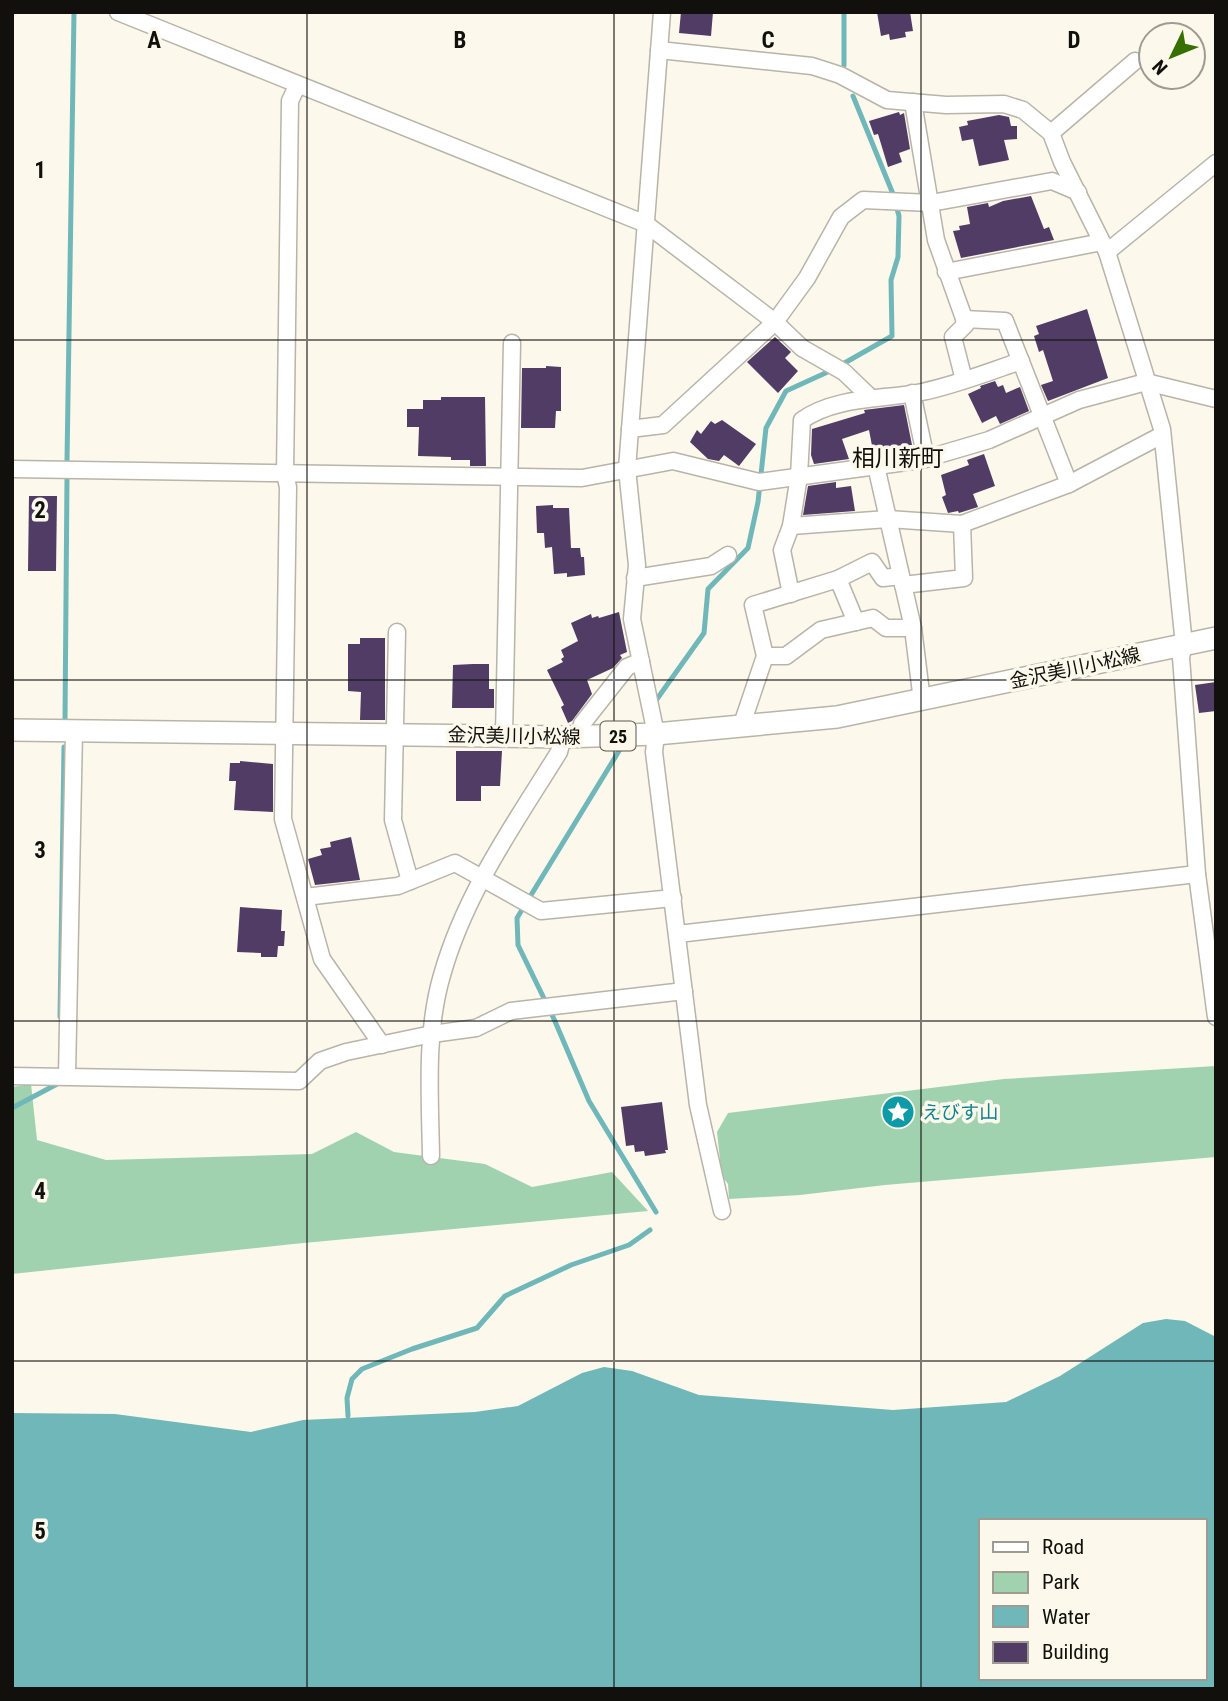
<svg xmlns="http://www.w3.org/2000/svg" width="1228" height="1701" font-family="'Roboto Condensed','Noto Sans JP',sans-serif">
  <rect width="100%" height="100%" fill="#fcf8eb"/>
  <g fill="#a0d2af">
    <polygon points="1216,1066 1216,1157 885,1185 800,1195 729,1199 728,1184 717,1170 720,1160 717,1132 728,1113 1004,1079"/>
    <polygon points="31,1084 37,1140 106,1160 312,1154 356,1132 394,1152 485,1164 532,1187 612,1172 648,1211 293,1244 12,1274 12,1087"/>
  </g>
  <path fill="#70b7b9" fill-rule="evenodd" d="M1166 1319 1185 1321 1216 1337V1689H12V1413L115 1414 251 1432 303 1420 475 1412 518 1406 582 1373 604 1367 632 1371 699 1395 893 1410 1006 1402 1060 1376 1143 1323ZM981 1521H1205V1678H981Z"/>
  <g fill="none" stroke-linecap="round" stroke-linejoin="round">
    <g stroke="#70b7b9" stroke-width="5">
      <polyline points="844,65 844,12"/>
      <polyline points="841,365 892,336 891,280 898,257 899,216 893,194 853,96"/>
      <polyline points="67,461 74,12"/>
      <polyline points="657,699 704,633 708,589 748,548 758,502 766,428 786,391 832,370"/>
      <polyline points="65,721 67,477"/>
      <polyline points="619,751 517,918 518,945 554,1019 589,1101 656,1212"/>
      <polyline points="60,1017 64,747"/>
      <polyline points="12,1108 59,1083"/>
      <polyline points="348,1416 347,1398 352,1379 362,1369 412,1349 477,1328 505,1296 571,1265 629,1245 650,1230"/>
    </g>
  </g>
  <g fill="#513c65">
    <polygon points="681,12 713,12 711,36 679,33"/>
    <polygon points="877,12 910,12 913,31 905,32 906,37 890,40 889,34 881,36"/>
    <polygon points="899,112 900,115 904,113 910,149 899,153 902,162 888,167 878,134 874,135 869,121"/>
    <polygon points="999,115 1009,117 1011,126 1017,126 1017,139 1004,140 1009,160 979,166 973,139 962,141 959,127 968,125 967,121"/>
    <polygon points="1031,196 1044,229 1049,227 1054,240 961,258 953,231 960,230 959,226 970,224 967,207 988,203 989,207 1003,201"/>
    <polygon points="1087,309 1108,378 1048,401 1041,385 1053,381 1043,350 1039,352 1034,336 1039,334 1036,326"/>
    <polygon points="775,337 791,352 785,358 798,371 778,393 747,362"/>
    <polygon points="546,366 561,367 561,411 556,411 555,428 521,428 522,368 546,368"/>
    <polygon points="995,381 998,387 1003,385 1006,393 1020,387 1029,411 1000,424 996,416 982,423 968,394 981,388 980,386"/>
    <polygon points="441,397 485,397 486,466 470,466 470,460 451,460 451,457 418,456 419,427 407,427 407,409 423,409 423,400 441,400"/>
    <polygon points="904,405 912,445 901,447 901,450 874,456 869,430 842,439 849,459 814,464 811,455 812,429 865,413 864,410"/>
    <polygon points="722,420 756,444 739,466 724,455 719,461 708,459 690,442 697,430 701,434 711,421 715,424"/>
    <polygon points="984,454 995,486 973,494 978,507 959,513 958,511 948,513 942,497 946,495 941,475 969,465 967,460"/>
    <polygon points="836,482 836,488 851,486 855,511 803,515 808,486"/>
    <polygon points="29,496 57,496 56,571 28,571"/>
    <polygon points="553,505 553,508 569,508 571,548 580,548 581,557 584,557 585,575 567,577 567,573 554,574 552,547 545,548 544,533 537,533 536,506"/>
    <polygon points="619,612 627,652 620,655 622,658 613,668 587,680 592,694 572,721 568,723 561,707 564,705 547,670 563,662 561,659 564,657 561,650 578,641 571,623 591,614 592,618 598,616 599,618"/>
    <polygon points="360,638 385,638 385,720 360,720 361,692 348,691 348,644 360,644"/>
    <polygon points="473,664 489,664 489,689 494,689 494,708 452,708 453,665"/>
    <polygon points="1216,682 1216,711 1199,713 1195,685"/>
    <polygon points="456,751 502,751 500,786 481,786 481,801 456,801"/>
    <polygon points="240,761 273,764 273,812 234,810 236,781 229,781 230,763 240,763"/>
    <polygon points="351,837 360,880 315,885 308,859 322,855 320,849 331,847 330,842"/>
    <polygon points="240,907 282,910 281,931 285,931 284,946 278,946 277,957 261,957 261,953 237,952"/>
    <polygon points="662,1102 668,1150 665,1150 666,1153 645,1156 644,1151 635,1152 634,1145 626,1146 621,1107"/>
  </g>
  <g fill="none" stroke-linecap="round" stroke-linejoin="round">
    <defs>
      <g id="minor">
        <polyline points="118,12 646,224 775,322 802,348 844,372 870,397"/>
        <polyline points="662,12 627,469 637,565 632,619 656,734 654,752 698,1105 722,1211"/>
        <polyline points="659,50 812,66 840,75 887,100 946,105 1004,104 1023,110 1051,133 1062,162 1107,252 1162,429 1184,645 1181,657 1197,874 1216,1017"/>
        <polyline points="297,86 290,101 285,474 288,487 283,819 322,959 382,1045"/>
        <polyline points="913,102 936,240 966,324 953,337 964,380"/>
        <polyline points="1051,133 1135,61"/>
        <polyline points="1107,252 1216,163"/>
        <polyline points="946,272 1102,242"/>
        <polyline points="964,319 1005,321 1069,484"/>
        <polyline points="912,393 926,459"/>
        <polyline points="630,429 663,425 775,322 807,278 841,217 863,200 931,203 1052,181 1078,192"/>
        <polyline points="876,466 913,628 922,701"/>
        <polyline points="12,469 582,478 673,461 759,482 921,460 989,440 1079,400 1146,382 1216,399"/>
        <polyline points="791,526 888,519 962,524 1069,484 1162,435"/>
        <polyline points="635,578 711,566 728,555"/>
        <polyline points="838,579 856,622"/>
        <polyline points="903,585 964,578 962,524"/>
        <path d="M791 594 782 550 791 526 799 476 802 420C837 396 882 400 922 392 956 385 988 372 1021 361"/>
        <polyline points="397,632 393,820 410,881"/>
        <polyline points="765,656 786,656 821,630 873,618 886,628 913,628"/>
        <polyline points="741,727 765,656 753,605 838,579 872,562 883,578 901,576"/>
        <polyline points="504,736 512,343"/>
        <polyline points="578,737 582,724 627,667 641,661"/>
        <polyline points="305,897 398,886 455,863 541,911 673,898"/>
        <polyline points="678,934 1197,874"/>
        <polyline points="67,1075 74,731"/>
        <polyline points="12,1076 299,1081 320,1061 346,1052 432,1034 476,1028 511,1011 684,991"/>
        <path d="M431 1156C430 1096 425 1033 442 975 465 893 515 823 559 752L563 737"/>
      </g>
      <polyline id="major" points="12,730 563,737 656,734 837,717 1216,638"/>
    </defs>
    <use href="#minor" stroke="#b8b4a9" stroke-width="19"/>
    <use href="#major" stroke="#b8b4a9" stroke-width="24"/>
    <use href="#minor" stroke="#fff" stroke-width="16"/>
    <use href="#major" stroke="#fff" stroke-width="21"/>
  </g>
  <path fill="none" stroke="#11100c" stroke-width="2" stroke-opacity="0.55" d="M307 12V1689M614 12V1689M921 12V1689M12 340H1216M12 680H1216M12 1021H1216M12 1361H1216"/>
  <defs>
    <symbol id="sight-disc" viewBox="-11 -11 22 22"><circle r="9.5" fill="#0f9aa8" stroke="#fcf8eb"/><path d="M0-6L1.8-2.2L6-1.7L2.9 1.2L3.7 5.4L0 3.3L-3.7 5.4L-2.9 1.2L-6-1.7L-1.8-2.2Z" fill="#fff"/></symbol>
  </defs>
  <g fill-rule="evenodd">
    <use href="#sight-disc" x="879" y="1093" width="38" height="38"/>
  </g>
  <g text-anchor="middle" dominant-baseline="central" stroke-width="7" stroke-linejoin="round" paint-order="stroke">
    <rect fill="#fcf8eb" stroke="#58564f" stroke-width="2" x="600.5" y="721.5" width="35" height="29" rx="5"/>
    <g font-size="18" font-weight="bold" fill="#11100c">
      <text x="618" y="736">25</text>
    </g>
    <g font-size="19" fill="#11100c" stroke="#fcf8eb">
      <text transform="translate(1075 668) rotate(-12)">金沢美川小松線</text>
      <text transform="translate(514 736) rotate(1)">金沢美川小松線</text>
    </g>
    <g font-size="19" fill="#0d838f" stroke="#fcf8eb" text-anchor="start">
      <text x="922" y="1112">えびす山</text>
    </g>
    <g font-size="23" fill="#11100c" stroke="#fcf8eb">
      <text x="898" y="458">相川新町</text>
    </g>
  </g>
  <g font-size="23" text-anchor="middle" font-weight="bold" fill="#11100c" stroke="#fcf8eb" stroke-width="7" stroke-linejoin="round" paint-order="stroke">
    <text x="154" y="48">A</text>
    <text x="460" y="48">B</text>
    <text x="768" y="48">C</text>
    <text x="1074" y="48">D</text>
    <text x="40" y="178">1</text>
    <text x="40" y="518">2</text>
    <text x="40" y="858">3</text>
    <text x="40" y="1199">4</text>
    <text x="40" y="1539">5</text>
  </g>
  <rect width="1228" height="1701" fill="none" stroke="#11100c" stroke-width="28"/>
  <rect x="979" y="1519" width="228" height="161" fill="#fcf8eb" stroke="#9e9b92" stroke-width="2"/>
  <rect x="993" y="1542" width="35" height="10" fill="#ffffff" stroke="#9e9b92" stroke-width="2"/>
  <text x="1042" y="1554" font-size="21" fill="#11100c">Road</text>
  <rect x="993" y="1572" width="35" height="21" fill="#a0d2af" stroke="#9e9b92" stroke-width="2"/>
  <text x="1042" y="1589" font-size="21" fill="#11100c">Park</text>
  <rect x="993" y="1606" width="35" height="21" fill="#70b7b9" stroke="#9e9b92" stroke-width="2"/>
  <text x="1042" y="1624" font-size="21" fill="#11100c">Water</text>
  <rect x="993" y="1642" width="35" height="21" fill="#513c65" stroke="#9e9b92" stroke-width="2"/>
  <text x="1042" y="1659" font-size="21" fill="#11100c">Building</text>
  <g transform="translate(1172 56) rotate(227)"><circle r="33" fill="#fcf8eb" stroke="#9e9b92" stroke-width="2"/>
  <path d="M0-5L12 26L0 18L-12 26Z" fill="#357000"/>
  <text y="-10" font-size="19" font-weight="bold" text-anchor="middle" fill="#11100c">N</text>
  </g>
</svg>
